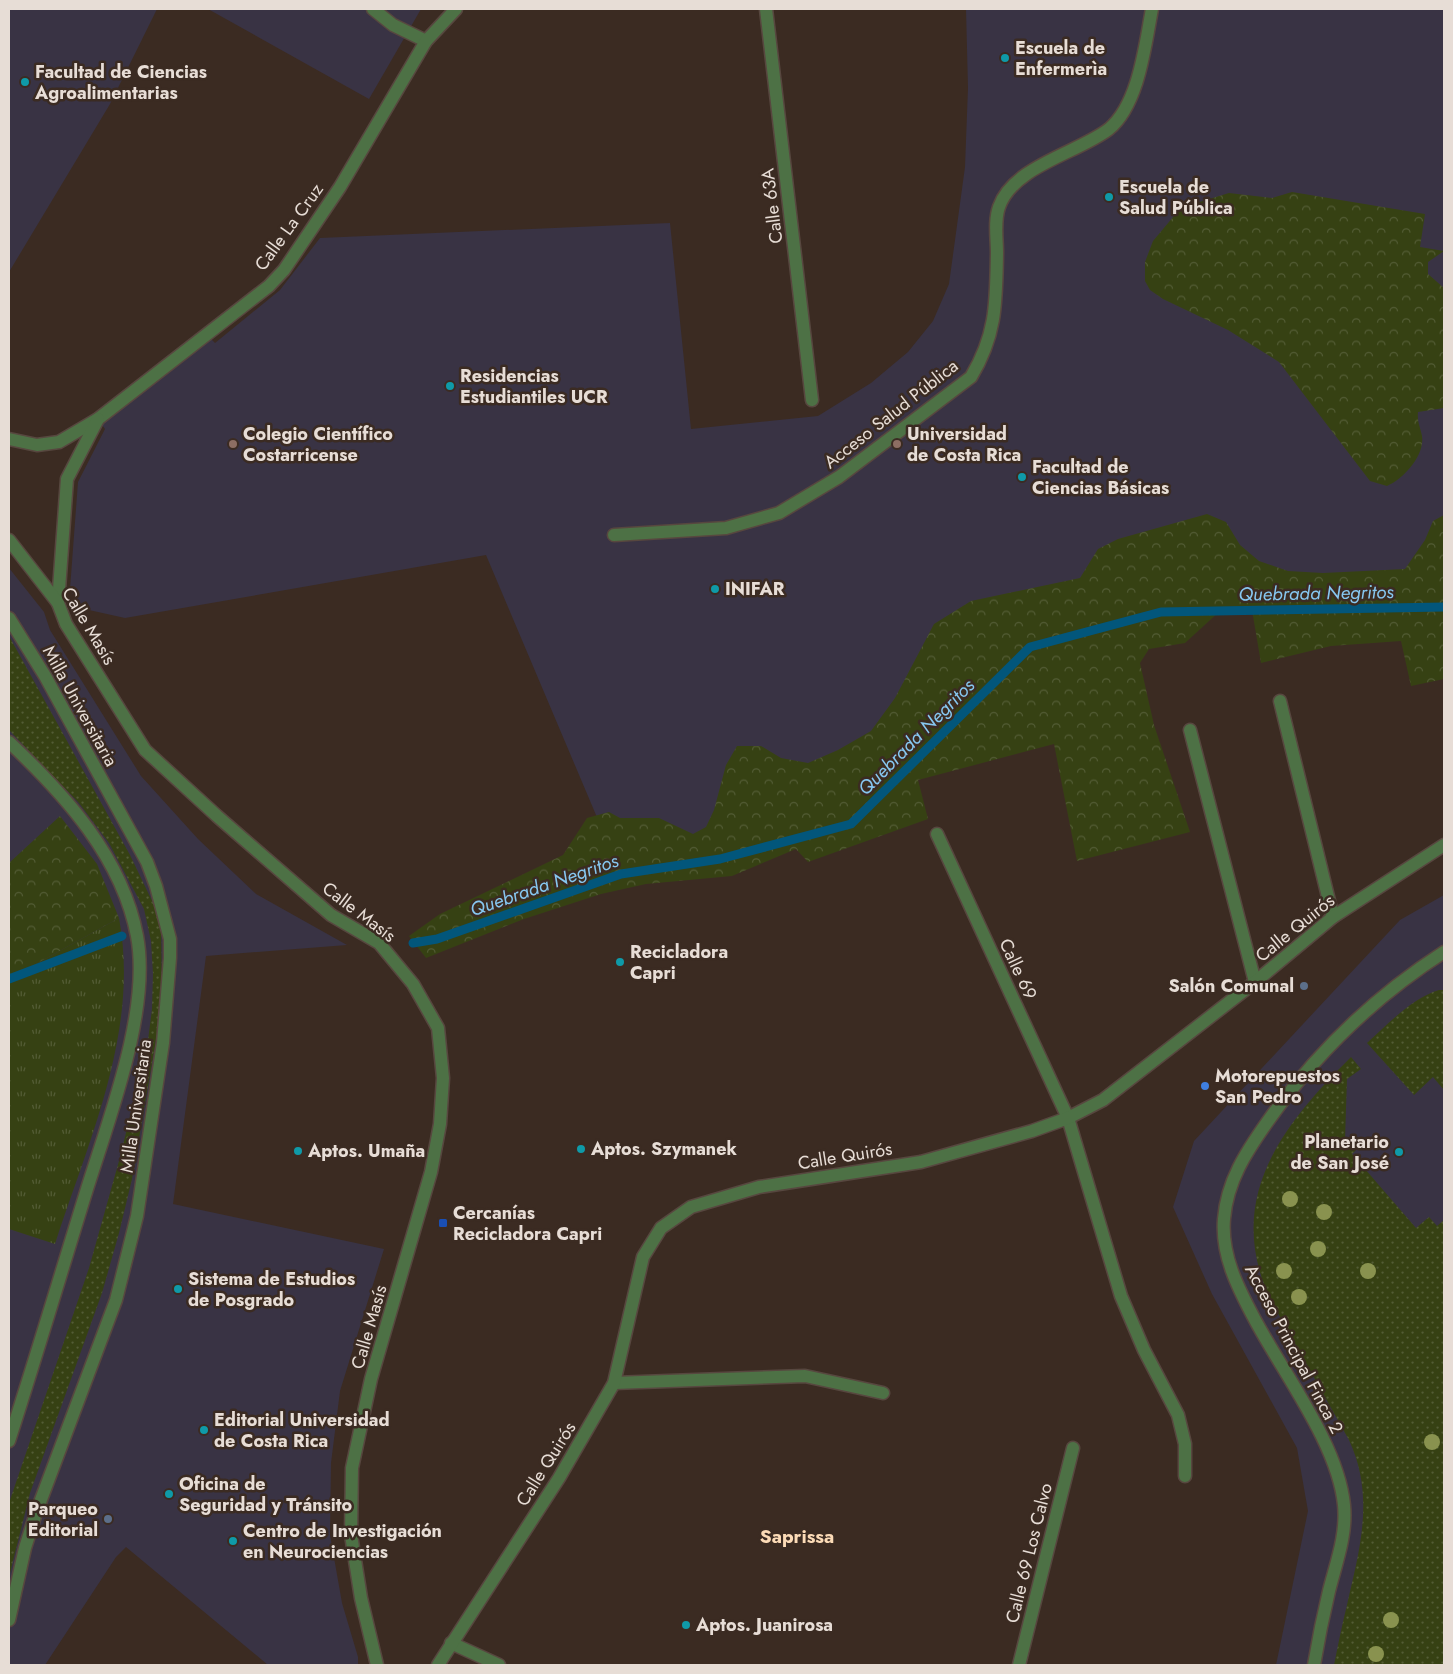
<svg xmlns="http://www.w3.org/2000/svg" width="1453" height="1674" font-family="Jost,sans-serif">
  <defs>
    <pattern id="grass-dots" width="8" height="8" patternUnits="userSpaceOnUse" patternTransform="scale(1.25)"><rect width="8" height="8" fill="#364113"/><path d="M2 2h.1M6 6h.1" fill="none" stroke="#535c35" stroke-width="1.8" stroke-linecap="round"/></pattern>
    <pattern id="forest-crowns" width="20" height="18" patternUnits="userSpaceOnUse" patternTransform="scale(1.25)"><rect width="20" height="18" fill="#364113"/><path d="M2 6a3 3 0 1 1 6 0M12 15a3 3 0 1 1 6 0" fill="none" stroke="#535c35"/></pattern>
    <pattern id="park-tufts" width="24" height="20" patternUnits="userSpaceOnUse" patternTransform="scale(1.25)"><rect width="24" height="20" fill="#364113"/><path d="M3 7l-1-3M5 7V3M7 7l1-3M15 17l-1-3M17 17v-4M19 17l1-3" fill="none" stroke="#535c35"/></pattern>
  </defs>
  <rect width="100%" height="100%" fill="#3b2b22"/>
  <g fill="#393344">
    <polygon points="9,9 157,9 110,104 9,272"/>
    <polygon points="208,9 421,9 369,99"/>
    <polygon points="966,9 1444,9 1444,607 1161,612 851,824 621,874 486,555 125,618 80,608 70,589 78,482 105,429 98,419 207,335 215,343 280,290 320,238 670,223 691,429 818,416 871,383 908,352 933,321 949,284 965,167 968,88"/>
    <polygon points="9,568 44,612 50,630 141,776 198,839 256,894 347,945 206,956 173,1204 384,1249 340,1391 331,1463 330,1535 342,1603 358,1657 358,1665 268,1665 126,1547 116,1557 45,1665 9,1665"/>
    <polygon points="1444,895 1444,1665 1276,1665 1308,1511 1297,1448 1212,1294 1173,1207 1194,1141 1400,920"/>
  </g>
  <g fill="url(#grass-dots)">
    <polygon points="9,636 130,855 153,903 161,926 162,1005 132,1179 119,1233 102,1293 30,1493 9,1577 9,1503 89,1268 119,1161 147,1048 152,1009 153,974 151,941 144,909 109,843 79,803 9,730"/>
    <path d="M1439 990H1444V1090L1433 1077 1414 1095 1367 1043C1388 1024 1412 998 1439 990Z"/>
    <path d="M1351 1057 1361 1069 1347 1079 1345 1140 1356 1150 1352 1154 1416 1228 1429 1217 1437 1226 1444 1220V1665H1334C1338 1645 1342 1625 1347 1605 1360 1548 1375 1496 1349 1440L1270 1299C1224 1198 1282 1126 1351 1057Z"/>
  </g>
  <g fill="url(#forest-crowns)">
    <path d="M1292 192 1425 214 1420 247 1444 251 1428 262V274L1444 288V408L1418 412C1417 422 1420 426 1422 436 1425 456 1403 479 1387 486L1370 481 1279 362 1228 330 1163 299 1150 290 1145 281V262L1153 241 1179 210 1193 204 1229 193 1272 198Z"/>
    <polygon points="1207,514 1226,522 1240,545 1259,561 1288,571 1323,573 1405,569 1425,540 1433,521 1444,515 1444,679 1411,686 1401,641 1331,646 1261,663 1252,610 1220,611 1185,643 1149,649 1140,663 1154,725 1190,832 1077,861 1054,744 918,780 928,819 808,862 796,849 732,876 646,884 601,894 524,919 426,958 409,936 440,914 563,855 587,818 609,812 620,818 659,818 693,834 706,827 714,810 726,765 737,746 761,746 781,758 808,763 838,750 871,731 895,698 934,624 971,601 1080,578 1098,549 1118,539"/>
    <polygon points="60,816 97,864 119,918 9,979 9,863"/>
  </g>
  <path fill="url(#park-tufts)" d="M119 918C140 1030 89 1139 55 1244L9 1229V979Z"/>
  <g fill="none" stroke-linecap="round" stroke-linejoin="round">
    <g stroke="#02567b" stroke-width="9">
      <polyline points="413,943 437,939 621,874 720,859 851,824 1030,647 1161,612 1444,607"/>
      <polyline points="9,979 122,936"/>
    </g>
    <defs>
      <g id="service">
        <polyline points="373,9 393,25 426,41"/>
        <path d="M614 535 726 528 779 513 839 477 971 377C997 334 996 301 997 253 997 239 994 221 999 207 1013 166 1078 153 1109 129 1139 104 1145 45 1152 9"/>
        <polyline points="9,618 45,676 147,862 156,886 170,939 170,958 163,1043 137,1216 116,1300 36,1513 25,1548 9,1620"/>
        <polyline points="1280,701 1333,917"/>
        <polyline points="1190,730 1255,982"/>
        <path d="M9 742C65 795 122 857 137 936 151 1010 109 1118 87 1189 61 1273 36 1357 9 1441"/>
        <polyline points="1068,1118 1121,1296 1144,1350 1178,1415 1185,1444 1185,1476"/>
        <polyline points="614,1383 805,1376 883,1393"/>
        <path d="M1314 1665C1318 1641 1323 1616 1329 1591 1336 1563 1347 1535 1344 1505 1338 1444 1283 1373 1254 1318 1238 1288 1221 1255 1224 1219 1227 1181 1246 1152 1268 1121 1316 1053 1374 997 1444 952"/>
      </g>
      <g id="minor">
        <polyline points="766,9 812,400"/>
        <polyline points="9,439 37,445 59,442 98,419 269,286 284,270 340,187 426,41 456,9"/>
        <polyline points="58,603 67,479 98,419"/>
        <polyline points="937,834 1068,1118"/>
        <polyline points="451,1643 499,1665"/>
        <polyline points="438,1665 559,1478 614,1383 643,1257 661,1228 691,1207 759,1187 921,1162 1032,1131 1068,1118 1103,1100 1255,982 1333,917 1444,845"/>
        <polyline points="1019,1665 1073,1448"/>
      </g>
      <polyline id="tertiary" points="9,540 58,603 66,624 145,750 217,816 331,915 379,943 413,984 438,1028 443,1078 440,1124 431,1172 371,1379 352,1468 351,1535 361,1598 377,1665"/>
    </defs>
    <use href="#service" stroke="#57473f" stroke-width="15"/>
    <use href="#minor" stroke="#57473f" stroke-width="15"/>
    <use href="#tertiary" stroke="#57473f" stroke-width="15"/>
    <use href="#service" stroke="#4d7145" stroke-width="12"/>
    <use href="#minor" stroke="#4d7145" stroke-width="12"/>
    <use href="#tertiary" stroke="#4d7145" stroke-width="12"/>
  </g>
  <g fill="#89924f">
    <circle cx="1290" cy="1199" r="8"/>
    <circle cx="1324" cy="1212" r="8"/>
    <circle cx="1318" cy="1249" r="8"/>
    <circle cx="1284" cy="1271" r="8"/>
    <circle cx="1368" cy="1271" r="8"/>
    <circle cx="1299" cy="1297" r="8"/>
    <circle cx="1432" cy="1442" r="8"/>
    <circle cx="1391" cy="1620" r="8"/>
    <circle cx="1376" cy="1654" r="8"/>
  </g>
  <g fill="#0f9aa8" stroke="#3b2b22" stroke-width="2">
    <circle cx="1005" cy="58" r="5"/>
    <circle cx="25" cy="82" r="5"/>
    <circle cx="1109" cy="197" r="5"/>
    <circle cx="450" cy="386" r="5"/>
    <circle cx="1022" cy="477" r="5"/>
    <circle cx="715" cy="589" r="5"/>
    <circle cx="620" cy="962" r="5"/>
    <circle cx="581" cy="1149" r="5"/>
    <circle cx="298" cy="1151" r="5"/>
    <circle cx="1399" cy="1152" r="5"/>
    <circle cx="178" cy="1289" r="5"/>
    <circle cx="204" cy="1430" r="5"/>
    <circle cx="169" cy="1494" r="5"/>
    <circle cx="233" cy="1541" r="5"/>
    <circle cx="686" cy="1625" r="5"/>
  </g>
  <g fill="#8d6e63" stroke="#3b2b22" stroke-width="2">
    <circle cx="233" cy="444" r="5"/>
    <circle cx="897" cy="444" r="5"/>
  </g>
  <g fill="#5c6f8a" stroke="#3b2b22" stroke-width="2">
    <circle cx="1304" cy="986" r="5"/>
    <circle cx="108" cy="1519" r="5"/>
  </g>
  <circle fill="#3f7fe0" stroke="#3b2b22" stroke-width="2" cx="1205" cy="1086" r="5"/>
  <rect fill="#1a4fb4" stroke="#3b2b22" stroke-width="2" x="438" y="1218" width="10" height="10" rx="2.5"/>
  <g text-anchor="middle" dominant-baseline="central" stroke-width="5" stroke-linejoin="round" paint-order="stroke">
    <g font-size="18" font-weight="bold" fill="#e7ddd6" stroke="#3b2b22" text-anchor="start">
      <text x="1015" y="48">Escuela de<tspan x="1015" dy="21">Enfermerìa</tspan></text>
      <text x="35" y="72">Facultad de Ciencias<tspan x="35" dy="21">Agroalimentarias</tspan></text>
      <text x="1119" y="187">Escuela de<tspan x="1119" dy="21">Salud Pública</tspan></text>
      <text x="460" y="376">Residencias<tspan x="460" dy="21">Estudiantiles UCR</tspan></text>
      <text x="243" y="434">Colegio Científico<tspan x="243" dy="21">Costarricense</tspan></text>
      <text x="907" y="434">Universidad<tspan x="907" dy="21">de Costa Rica</tspan></text>
      <text x="1032" y="467">Facultad de<tspan x="1032" dy="21">Ciencias Básicas</tspan></text>
      <text x="725" y="589">INIFAR</text>
      <text x="630" y="952">Recicladora<tspan x="630" dy="21">Capri</tspan></text>
      <text x="1294" y="986" text-anchor="end">Salón Comunal</text>
      <text x="1215" y="1076">Motorepuestos<tspan x="1215" dy="21">San Pedro</tspan></text>
      <text x="1389" y="1142" text-anchor="end">Planetario<tspan x="1389" dy="21">de San José</tspan></text>
      <text x="591" y="1149">Aptos. Szymanek</text>
      <text x="308" y="1151">Aptos. Umaña</text>
      <text x="453" y="1213">Cercanías<tspan x="453" dy="21">Recicladora Capri</tspan></text>
      <text x="188" y="1279">Sistema de Estudios<tspan x="188" dy="21">de Posgrado</tspan></text>
      <text x="214" y="1420">Editorial Universidad<tspan x="214" dy="21">de Costa Rica</tspan></text>
      <text x="179" y="1484">Oficina de<tspan x="179" dy="21">Seguridad y Tránsito</tspan></text>
      <text x="98" y="1509" text-anchor="end">Parqueo<tspan x="98" dy="21">Editorial</tspan></text>
      <text x="243" y="1531">Centro de Investigación<tspan x="243" dy="21">en Neurociencias</tspan></text>
      <text x="696" y="1625">Aptos. Juanirosa</text>
    </g>
    <g font-size="18" fill="#e7ddd6" stroke="#3b2b22">
      <text transform="translate(772 206) rotate(-97)">Calle 63A</text>
      <text transform="translate(289 227) rotate(-54)">Calle La Cruz</text>
      <text transform="translate(891 414) rotate(-38)">Acceso Salud Pública</text>
      <text transform="translate(89 626) rotate(59)">Calle Masís</text>
      <text transform="translate(80 706) rotate(61)">Milla Universitaria</text>
      <text transform="translate(359 912) rotate(37)">Calle Masís</text>
      <text transform="translate(1295 928) rotate(-39)">Calle Quirós</text>
      <text transform="translate(1018 969) rotate(65)">Calle 69</text>
      <text transform="translate(136 1106) rotate(-82)">Milla Universitaria</text>
      <text transform="translate(845 1156) rotate(-9)">Calle Quirós</text>
      <text transform="translate(369 1327) rotate(-74)">Calle Masís</text>
      <text transform="translate(1294 1349) rotate(62)">Acceso Principal Finca 2</text>
      <text transform="translate(546 1464) rotate(-58)">Calle Quirós</text>
      <text transform="translate(1029 1553) rotate(-76)">Calle 69 Los Calvo</text>
    </g>
    <g font-size="19" font-style="italic" fill="#87c7f0" stroke="#3b2b22">
      <text transform="translate(1316 593) rotate(-1)">Quebrada Negritos</text>
      <text transform="translate(916 737) rotate(-45)">Quebrada Negritos</text>
      <text transform="translate(544 885) rotate(-19)">Quebrada Negritos</text>
    </g>
    <g font-size="19" font-weight="bold" fill="#fcdbb7" stroke="#3b2b22">
      <text x="797" y="1536">Saprissa</text>
    </g>
  </g>
  <rect width="1453" height="1674" fill="none" stroke="#e7ddd6" stroke-width="20"/>
</svg>
